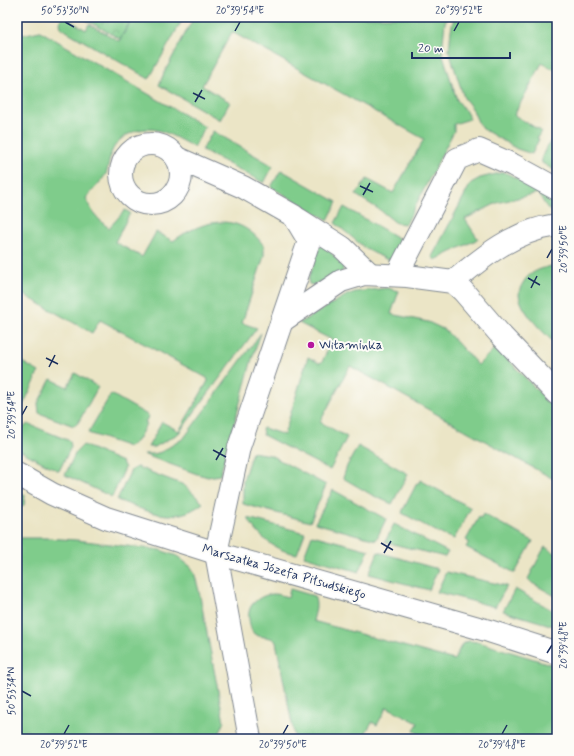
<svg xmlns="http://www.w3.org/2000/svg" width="574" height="756" font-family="Mynerve,sans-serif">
  <defs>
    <pattern id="park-crowns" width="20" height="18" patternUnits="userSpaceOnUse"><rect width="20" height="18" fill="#7fcc8b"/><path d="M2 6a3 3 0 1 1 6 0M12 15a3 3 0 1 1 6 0" fill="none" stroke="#67a675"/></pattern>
  </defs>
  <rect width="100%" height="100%" fill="#fdfcf7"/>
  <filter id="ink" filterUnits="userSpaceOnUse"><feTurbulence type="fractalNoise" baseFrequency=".025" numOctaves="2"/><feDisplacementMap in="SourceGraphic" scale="8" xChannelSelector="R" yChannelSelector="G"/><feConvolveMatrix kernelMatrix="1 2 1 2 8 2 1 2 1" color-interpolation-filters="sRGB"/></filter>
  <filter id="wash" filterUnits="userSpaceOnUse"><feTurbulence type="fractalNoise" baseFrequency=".012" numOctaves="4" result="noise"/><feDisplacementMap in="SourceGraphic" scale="16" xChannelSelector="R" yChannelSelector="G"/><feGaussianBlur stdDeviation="0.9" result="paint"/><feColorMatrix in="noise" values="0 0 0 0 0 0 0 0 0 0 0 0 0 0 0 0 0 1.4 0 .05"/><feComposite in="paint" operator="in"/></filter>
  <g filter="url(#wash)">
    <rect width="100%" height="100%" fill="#ebe5c6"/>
    <g fill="#7fcc8b" stroke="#4d7e74">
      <polygon points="64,17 86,30 89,24 119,41 134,17 184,17 149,79 61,28 60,22 62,18"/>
      <polygon points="194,17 448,17 445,22 442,52 457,100 465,110 470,119 454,124 454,131 406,224 396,223 380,210 356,195 367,179 393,193 424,139 232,32 202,86 230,102 220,120 159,85 164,73"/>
      <polygon points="455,17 557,17 557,71 542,63 514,115 541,131 537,138 539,139 532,154 517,149 483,129 478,122 472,108 464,98 449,51 451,30 453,21"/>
      <path d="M40 31 205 127 194 147C171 136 154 121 129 134 122 137 115 144 112 151 109 158 108 170 106 174 100 183 93 190 86 198 90 210 99 221 109 228L125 210 130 213 115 242 142 257 156 232 173 241C204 219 239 211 264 246V256L242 323 257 328 179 433 155 447H148L162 422 179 431 208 381 207 378 100 320 92 333 17 291V36Z"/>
      <polygon points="213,131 273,166 264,183 202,150"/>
      <path d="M553 137 557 140V172L542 163C540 154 549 145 553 137Z"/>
      <polygon points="281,170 337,202 328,220 271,187"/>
      <path d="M504 172 557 198V213C547 213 543 200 538 193L497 203 465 219 478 239 435 260 432 257 471 183 480 178Z"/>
      <polygon points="344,207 400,239 402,245 394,257 388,260 366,249 335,223"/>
      <polygon points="322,245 326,247 343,266 343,270 340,275 312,285 309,284 308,280 320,246"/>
      <path d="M557 265V346C546 334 520 312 519 294 519 290 521 286 523 283 529 271 545 267 557 265Z"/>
      <polygon points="387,288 399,291 391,314 428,322 445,330 478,365 496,347 557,411 557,481 350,366 320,422 347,437 330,470 263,435 262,429 264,428 284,435 308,357 319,363 322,362 332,340 299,323 347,295 355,292"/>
      <polygon points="261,333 252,359 220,475 208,477 197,474 145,455 144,454 154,454 161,452 184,438"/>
      <polygon points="17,359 39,372 35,378 36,379 23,405 19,408 17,407"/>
      <polygon points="75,373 98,387 78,423 74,426 39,413 38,403 51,379 67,387"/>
      <polygon points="111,394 149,416 145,422 147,423 137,441 129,447 88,433"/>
      <path d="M28 424 70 441 71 447 59 471 17 449C17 438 19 429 28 424Z"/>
      <polygon points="83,445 122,462 125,468 112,497 65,475 76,452"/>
      <polygon points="358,446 408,474 392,504 372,495 343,478 347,466"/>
      <polygon points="252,452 270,455 326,485 310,522 243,504 243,480"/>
      <path d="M137 467 184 485 203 503C174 526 148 511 117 500L131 470Z"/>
      <polygon points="420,480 471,508 454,539 443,535 402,513 403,510 417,483 419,483"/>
      <polygon points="17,490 25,495 24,505 19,509 17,509"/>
      <polygon points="333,490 386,519 376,540 315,523"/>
      <polygon points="483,514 533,541 515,573 466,547 469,542 466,540 479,517 481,518"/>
      <path d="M248 518 305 533 297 554C292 553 287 552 282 550 269 545 254 531 248 518Z"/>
      <polygon points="394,524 448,552 445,557 385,542"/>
      <polygon points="312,535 369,550 359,572 304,556"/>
      <polygon points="17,538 46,538 76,540 160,550 177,556 191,567 194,572 199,591 224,722 217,739 53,739 41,733 38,737 25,730 19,739 17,739"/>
      <polygon points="545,547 557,554 557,597 532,583 528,579 542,552"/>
      <polygon points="378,552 438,569 429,590 369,574"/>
      <polygon points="446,572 507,586 495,607 437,592"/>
      <path d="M290 589 314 596C318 605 315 612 313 621L454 660 462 644 469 641 478 642 557 666V739H429L414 731 418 723 387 707 377 725 372 722 362 739H295L276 642C272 634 256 640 252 631 250 627 248 616 249 612 250 602 264 594 273 594 278 594 283 596 288 597Z"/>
      <polygon points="515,589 557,613 557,627 503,611"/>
    </g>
    <polygon fill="url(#park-crowns)" stroke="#4d7e74" points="81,17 133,17 120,39"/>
  </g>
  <g filter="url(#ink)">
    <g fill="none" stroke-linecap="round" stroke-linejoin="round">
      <defs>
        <g id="minor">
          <circle cx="151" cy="174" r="30"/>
          <polyline points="177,158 243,187 294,216 309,241 239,447 216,553 250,739"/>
          <polyline points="298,219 342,247 370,274"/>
          <polyline points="397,275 457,159 479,150 513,165 557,189"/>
          <path d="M453 282C485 255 514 231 557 225"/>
          <polyline points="282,321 341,281 364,274 407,276 453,282 463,291 499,333 557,394"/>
          <polyline points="17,474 52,494 106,518 216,553 489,631 557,653"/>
        </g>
      </defs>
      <use href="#minor" stroke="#838a92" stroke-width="24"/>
      <use href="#minor" stroke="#fff" stroke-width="22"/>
    </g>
  </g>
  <path fill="none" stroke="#1b2f5e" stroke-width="1.5" d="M65 22 74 27M235 31 240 22M454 31 459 22M193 93 205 99M195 102 202 90M360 186 373 192M363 195 370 183M547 258 552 249M528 278 540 285M531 288 537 276M46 358 58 364M49 367 55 355M22 415 27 406M213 450 226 457M216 460 223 448M381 543 393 550M384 553 391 541M547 653 552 645M22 691 31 696M64 734 69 725M283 734 288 725M502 734 507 725"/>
  <circle fill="#b5179e" stroke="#fdfcf7" stroke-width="1.5" cx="311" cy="345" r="4"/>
  <g text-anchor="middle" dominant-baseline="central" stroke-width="4" stroke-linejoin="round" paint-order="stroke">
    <g font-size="13" fill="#1b2f5e" stroke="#fdfcf7" text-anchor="start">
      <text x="319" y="345">Witaminka</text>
    </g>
    <g font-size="13" fill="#1b2f5e" stroke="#fdfcf7">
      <text transform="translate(284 572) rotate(16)">Marszałka Józefa Piłsudskiego</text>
    </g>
  </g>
  <rect width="574" height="756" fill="none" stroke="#fdfcf7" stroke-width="44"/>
  <path d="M412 52v6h98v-6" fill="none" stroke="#1b2f5e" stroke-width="2"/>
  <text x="418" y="52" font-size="12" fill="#1b2f5e" stroke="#fdfcf7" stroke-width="3" paint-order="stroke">20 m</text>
  <rect x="22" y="22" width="530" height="712" fill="none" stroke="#1b2f5e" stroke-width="1.5"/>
  <g font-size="10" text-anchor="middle" fill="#1b2f5e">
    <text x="65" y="14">50°53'30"N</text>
    <text x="240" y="14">20°39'54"E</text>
    <text x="459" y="14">20°39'52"E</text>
    <text transform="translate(563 249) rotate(-90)" y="4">20°39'50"E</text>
    <text transform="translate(11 415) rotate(-90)" y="4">20°39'54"E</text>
    <text transform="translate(563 645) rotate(-90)" y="4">20°39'48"E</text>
    <text transform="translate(11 691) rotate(-90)" y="4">50°53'34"N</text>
    <text x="64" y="748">20°39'52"E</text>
    <text x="283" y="748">20°39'50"E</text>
    <text x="502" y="748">20°39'48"E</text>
  </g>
</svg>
